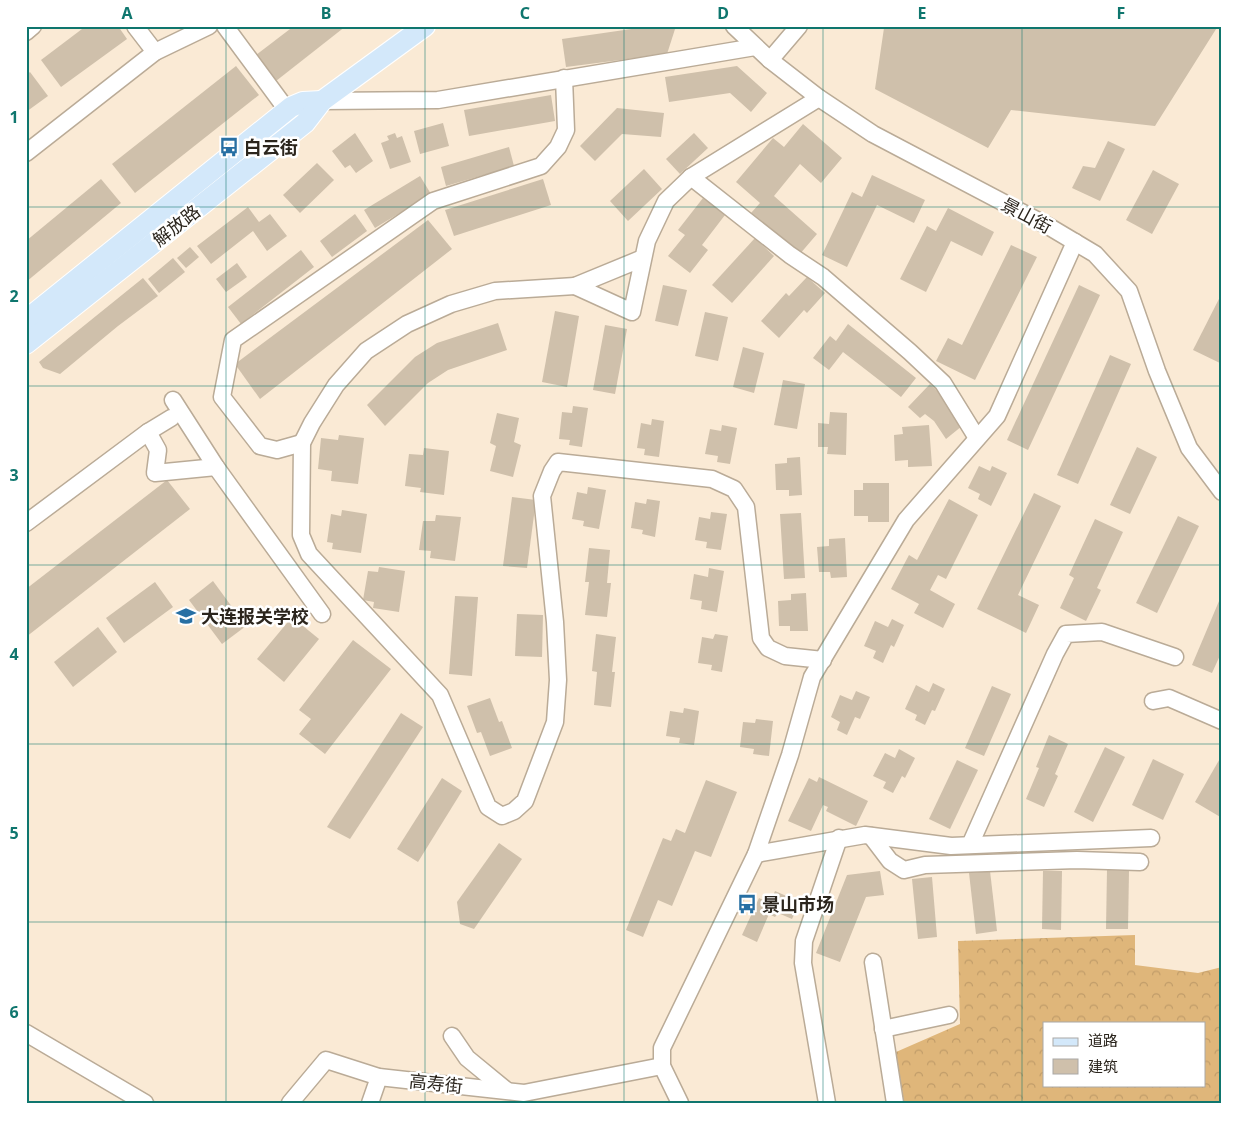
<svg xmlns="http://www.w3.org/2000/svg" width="1248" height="1129" font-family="'Noto Sans','Noto Sans SC',sans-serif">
  <defs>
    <pattern id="forest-crowns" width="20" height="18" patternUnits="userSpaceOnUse" patternTransform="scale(1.25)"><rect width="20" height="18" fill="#dfb67a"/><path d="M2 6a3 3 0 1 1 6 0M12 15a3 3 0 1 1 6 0" fill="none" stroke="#c09c69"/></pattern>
  </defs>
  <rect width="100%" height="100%" fill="#faead5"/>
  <path fill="url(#forest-crowns)" fill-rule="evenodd" d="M1135 935V965L1198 973 1222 967V1103H904L896 1052 960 1024 958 941ZM1044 1023H1204V1085H1044Z"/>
  <g fill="#cfc0ab">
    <polygon points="86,26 118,26 127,39 61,87 41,60"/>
    <polygon points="294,26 346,26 276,81 256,55"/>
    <polygon points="652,26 676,26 667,54 566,67 562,39"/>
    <polygon points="882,26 1218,26 1155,126 1011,110 988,148 875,89 884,28"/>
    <polygon points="236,66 259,95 135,193 112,164"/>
    <polygon points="737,66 767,93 751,112 730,93 669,102 665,77"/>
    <polygon points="30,72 48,96 26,112 26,75"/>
    <polygon points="551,95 555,121 469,136 464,110"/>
    <polygon points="617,108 664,113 661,137 622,134 595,161 580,146"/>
    <polygon points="443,123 449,146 420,154 414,131"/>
    <polygon points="803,124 842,158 821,183 800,164 774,196 817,234 799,255 751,213 760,203 736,182 773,138 784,147"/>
    <polygon points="355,133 373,161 356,173 350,165 345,168 332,151"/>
    <polygon points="395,133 397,138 402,136 411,162 390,169 381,143 389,140 387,136"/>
    <polygon points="694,133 708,148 680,174 666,159"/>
    <polygon points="1108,141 1125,149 1100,201 1072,188 1083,166 1095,168"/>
    <polygon points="509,147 514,166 446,186 441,167"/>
    <polygon points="317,163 334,180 300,213 283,195"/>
    <polygon points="644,169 662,189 628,221 610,201"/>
    <polygon points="1153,170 1179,184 1152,234 1126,220"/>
    <polygon points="872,175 925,200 914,223 877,205 847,267 822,255 852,192 862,197"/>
    <polygon points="420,176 431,194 375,228 364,210"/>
    <polygon points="101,179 121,203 26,282 26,241"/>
    <polygon points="543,179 551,205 454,236 445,210"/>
    <polygon points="703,198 725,215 702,245 708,250 690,273 668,256 685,235 678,230"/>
    <polygon points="248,207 259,222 270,214 287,236 267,251 253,231 211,264 197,246"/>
    <polygon points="948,208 994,232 982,256 951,241 926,292 900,279 927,226 936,231"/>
    <polygon points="355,214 367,231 332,257 320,241"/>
    <polygon points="428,220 452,249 260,399 235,364"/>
    <polygon points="755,238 774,256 732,303 712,285"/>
    <polygon points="1011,245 1037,257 975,380 936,361 948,338 962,345"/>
    <polygon points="190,247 199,257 186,268 177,258"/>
    <polygon points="301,250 314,267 241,324 228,307"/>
    <polygon points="173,258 185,272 159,293 148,279"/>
    <polygon points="237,263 247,277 226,292 216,279"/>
    <polygon points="807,277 825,293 807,313 804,310 779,338 761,321 786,293 789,296"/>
    <polygon points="143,278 158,296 118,326 60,374 43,368 39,362"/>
    <polygon points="663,285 687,290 678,326 655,321"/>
    <polygon points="1079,285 1100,295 1028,450 1007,440"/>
    <polygon points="1222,293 1222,364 1193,350"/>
    <polygon points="555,311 579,316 567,387 542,382"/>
    <polygon points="705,312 728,317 718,361 695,356"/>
    <polygon points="498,323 507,350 448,370 428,383 385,426 367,405 415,357 437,343"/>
    <polygon points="848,324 916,378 901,397 843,352 829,370 813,358 830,336 836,341"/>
    <polygon points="605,325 627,329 615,394 593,390"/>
    <polygon points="743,347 764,353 754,393 733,387"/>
    <polygon points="1110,355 1131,364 1078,484 1057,475"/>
    <polygon points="783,380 805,384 797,429 774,425"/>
    <polygon points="930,384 952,405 962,426 946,439 934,421 925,414 920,418 908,407"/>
    <polygon points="573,406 588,408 582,447 569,445 570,440 559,439 562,412 572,413"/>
    <polygon points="830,412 847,413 846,455 827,454 828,447 818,447 818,423 829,424"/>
    <polygon points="497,413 519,418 514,442 521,445 513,477 490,471 496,446 490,443"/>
    <polygon points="652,419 664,421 659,457 644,455 645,449 637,448 641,423 651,425"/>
    <polygon points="722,425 737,428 730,464 717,462 718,456 705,454 710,429 721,431"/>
    <polygon points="929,425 932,466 908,467 908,460 895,461 894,435 903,434 902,427"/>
    <polygon points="339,435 364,438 358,484 331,481 332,471 318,469 321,438 338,440"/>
    <polygon points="1137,447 1157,457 1130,514 1110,505"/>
    <polygon points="424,448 449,451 444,495 420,492 421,488 405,486 409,454 423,455"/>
    <polygon points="800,457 802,495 789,496 789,490 776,490 775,464 787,463 787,458"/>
    <polygon points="979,466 990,471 992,466 1007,473 991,506 978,499 980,494 968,488"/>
    <polygon points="167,480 190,509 26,637 26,589"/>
    <polygon points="863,483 889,483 889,522 868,522 868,516 854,516 854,490 863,490"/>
    <polygon points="588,487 606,490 599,529 583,526 584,521 572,519 577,492 587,494"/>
    <polygon points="1034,493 1061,506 1018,595 1039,605 1026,633 977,609"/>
    <polygon points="512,497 536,500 527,568 503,566"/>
    <polygon points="647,499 660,501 655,537 642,534 643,530 631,528 635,502 646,504"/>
    <polygon points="949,499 978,515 946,579 938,575 930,590 955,604 943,628 914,613 919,604 891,589 909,555 917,560"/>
    <polygon points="342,510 367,514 361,553 332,549 333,543 327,542 331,514 341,516"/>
    <polygon points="711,512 727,514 721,550 706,548 707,542 695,540 699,517 710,519"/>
    <polygon points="801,513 805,578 784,579 780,514"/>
    <polygon points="436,515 461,517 455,561 430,558 431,551 419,550 423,521 435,521"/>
    <polygon points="1178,516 1199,526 1157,613 1136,603"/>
    <polygon points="1095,519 1123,532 1097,588 1101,590 1086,621 1060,608 1074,578 1069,575"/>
    <polygon points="845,538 847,577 831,578 830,572 819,572 817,547 829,546 829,539"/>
    <polygon points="589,548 610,550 607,583 611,583 607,617 585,615 589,582 585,582"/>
    <polygon points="379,567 405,571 399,612 373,608 374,602 363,600 368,571 378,572"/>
    <polygon points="709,568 724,571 717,612 701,609 702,601 690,599 694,574 708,577"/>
    <polygon points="213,581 246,626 222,644 189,600"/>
    <polygon points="155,582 173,607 124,643 106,618"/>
    <polygon points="806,593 808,631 790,631 790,626 779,626 778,601 791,600 791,594"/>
    <polygon points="1222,594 1222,651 1212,673 1192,665"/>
    <polygon points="455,596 478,597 472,676 449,674"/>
    <polygon points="517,614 543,615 542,657 515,656"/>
    <polygon points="292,617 319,639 284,682 257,659"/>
    <polygon points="892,619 904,625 894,647 891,645 883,663 873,658 876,651 864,646 875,621 888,627"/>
    <polygon points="98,627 117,652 73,687 54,662"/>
    <polygon points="596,634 616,637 612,672 615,672 611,707 594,705 597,672 592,671"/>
    <polygon points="715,634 728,636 722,672 711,670 712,665 698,663 702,637 713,639"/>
    <polygon points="353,640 391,669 325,754 299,734 311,719 299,710"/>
    <polygon points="933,683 945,689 935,711 932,710 925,725 915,720 917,715 905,709 916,685 929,692"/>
    <polygon points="992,686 1011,694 984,756 965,748"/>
    <polygon points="856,691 870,697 860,719 855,717 847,735 837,730 840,722 831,717 840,695 852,700"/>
    <polygon points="490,698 499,722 502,721 512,748 490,756 481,732 477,733 467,706"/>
    <polygon points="684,708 699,711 694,745 679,743 680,738 666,736 670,711 683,713"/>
    <polygon points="401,713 423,727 350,839 327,827"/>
    <polygon points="756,719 773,721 769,756 753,754 754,749 740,747 743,722 755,723"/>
    <polygon points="1049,735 1068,744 1055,774 1058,776 1044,807 1026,799 1039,768 1036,767"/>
    <polygon points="1105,747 1125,757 1093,822 1074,812"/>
    <polygon points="899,749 915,758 905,778 902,776 893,793 883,788 886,782 873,776 885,753 895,758"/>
    <polygon points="1222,755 1222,818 1195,802"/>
    <polygon points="1153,759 1184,774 1163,820 1132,805"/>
    <polygon points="957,760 978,770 950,829 929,819"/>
    <polygon points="819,777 868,801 856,826 826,811 828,807 823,805 811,831 788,821 809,778 817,782"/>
    <polygon points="442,778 462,791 418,862 397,849"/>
    <polygon points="706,780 737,792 711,857 695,851 672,906 658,900 643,937 626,930 663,838 671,841 676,829 685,833"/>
    <polygon points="499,843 522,859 474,929 460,924 457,902"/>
    <polygon points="1107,870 1129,871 1128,929 1106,929"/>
    <polygon points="880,871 884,895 866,897 840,962 816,953 847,875"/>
    <polygon points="990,871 997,931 976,934 969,873"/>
    <polygon points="1043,871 1062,871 1061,930 1042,929"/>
    <polygon points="932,877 937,937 918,939 912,879"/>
    <polygon points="775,891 800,902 792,919 778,913 775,917 769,914 757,942 742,935 759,898 763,900 766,896 773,896"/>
  </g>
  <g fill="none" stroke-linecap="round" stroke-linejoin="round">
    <defs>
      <g id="minor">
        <polyline points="135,26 155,52"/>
        <polyline points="225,26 287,110"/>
        <polyline points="734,26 770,60 819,98 873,134 1048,226 1095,254 1129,291 1157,371 1189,448 1222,492"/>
        <polyline points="26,32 33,26"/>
        <polyline points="770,60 799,26"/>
        <polyline points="322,101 438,100 755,47"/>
        <polyline points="26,153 155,52 209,26"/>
        <polyline points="691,177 790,255 823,277 910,352 943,383 977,438"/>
        <polyline points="643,258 575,286 632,312 647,241 666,201 691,177 819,98"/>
        <polyline points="575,286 495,291 451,304 407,324 366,351 336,385 312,423 302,443 301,535 309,554 440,695 488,807 502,816 514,811 525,801 555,722 558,680 555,622 542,496 552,471 558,462 712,479 734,489 746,507 761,638 768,648 785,656 823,660"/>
        <polyline points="173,400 216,467 322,614"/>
        <polyline points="148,432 158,450 155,473 216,467"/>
        <polyline points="302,443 277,450 260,446 222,397 233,340 433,201 541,166 558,147 566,130 564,78"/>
        <polyline points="26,523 148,432 171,418"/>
        <polyline points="1153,701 1169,698 1222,721"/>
        <polyline points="871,836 890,861 904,870 925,865 1077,860 1140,862"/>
        <polyline points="970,845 1055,654 1066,634 1102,632 1175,657"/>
        <polyline points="756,854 865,835 951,846 1151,838"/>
        <polyline points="873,962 895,1103"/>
        <polyline points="883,1029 949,1015"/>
        <polyline points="26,1033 145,1103"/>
        <polyline points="452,1036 467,1058 506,1090"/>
        <polyline points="290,1103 326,1060 379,1077 524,1093 662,1066"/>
        <polyline points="370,1103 379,1077"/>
        <polyline points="680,1103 662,1066 662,1048 756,854 790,755 812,677 906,520 997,416 1075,242"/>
        <polyline points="827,1103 803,963 804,941 839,838"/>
      </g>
      <g id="major">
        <polyline points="26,320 291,107 303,102 322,101"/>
        <polyline points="26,344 305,123 322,101 425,26"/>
      </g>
    </defs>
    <use href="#minor" stroke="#baab97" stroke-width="19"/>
    <use href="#major" stroke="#fff" stroke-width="22"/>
    <use href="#minor" stroke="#fff" stroke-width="16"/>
    <use href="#major" stroke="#d3e8fa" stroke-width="20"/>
  </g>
  <path fill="none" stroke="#0f766e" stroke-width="1" stroke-opacity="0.55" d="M226 26V1103M425 26V1103M624 26V1103M823 26V1103M1022 26V1103M26 207H1222M26 386H1222M26 565H1222M26 744H1222M26 922H1222"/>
  <defs>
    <symbol id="bus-bare" viewBox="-9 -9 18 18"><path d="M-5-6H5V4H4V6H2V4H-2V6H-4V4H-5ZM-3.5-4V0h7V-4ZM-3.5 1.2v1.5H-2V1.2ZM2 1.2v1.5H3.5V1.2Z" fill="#276fa3" stroke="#fff" stroke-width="2.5" paint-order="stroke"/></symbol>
    <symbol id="school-bare" viewBox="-9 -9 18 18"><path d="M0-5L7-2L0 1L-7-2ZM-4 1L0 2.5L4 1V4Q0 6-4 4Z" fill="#276fa3" stroke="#fff" stroke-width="2.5" paint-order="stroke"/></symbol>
  </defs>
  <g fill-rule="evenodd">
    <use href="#bus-bare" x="215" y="133" width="28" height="28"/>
    <use href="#school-bare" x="172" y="602" width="28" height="28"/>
    <use href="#bus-bare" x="733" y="890" width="28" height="28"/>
  </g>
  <g text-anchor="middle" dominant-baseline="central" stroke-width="5" stroke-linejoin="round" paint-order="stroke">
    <g font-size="18" font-weight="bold" fill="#2b251d" stroke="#fff" text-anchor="start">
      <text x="244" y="147">白云街</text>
      <text x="201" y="616">大连报关学校</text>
      <text x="762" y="904">景山市场</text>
    </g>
    <g font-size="18" fill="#2b251d" stroke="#fff">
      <text transform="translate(1027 215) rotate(28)">景山街</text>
      <text transform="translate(176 225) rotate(-38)">解放路</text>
      <text transform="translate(436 1083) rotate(6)">高寿街</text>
    </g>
  </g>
  <rect width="1248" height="1129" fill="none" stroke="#ffffff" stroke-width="55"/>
  <rect x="1043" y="1022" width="162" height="65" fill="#ffffff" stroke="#aaa8a5"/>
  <rect x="1053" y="1038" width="25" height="8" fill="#d3e8fa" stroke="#aaa8a5"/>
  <text x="1088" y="1046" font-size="15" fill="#2b251d">道路</text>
  <rect x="1053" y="1059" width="25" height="15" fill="#cfc0ab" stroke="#aaa8a5"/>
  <text x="1088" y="1072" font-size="15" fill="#2b251d">建筑</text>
  <rect x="28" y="28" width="1192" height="1074" fill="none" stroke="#0f766e" stroke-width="2"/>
  <g font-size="16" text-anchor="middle" font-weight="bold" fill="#0f766e">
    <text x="127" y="19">A</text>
    <text x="326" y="19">B</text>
    <text x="525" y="19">C</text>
    <text x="723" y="19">D</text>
    <text x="922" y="19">E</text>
    <text x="1121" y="19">F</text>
    <text x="14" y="123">1</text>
    <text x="14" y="302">2</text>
    <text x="14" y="481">3</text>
    <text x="14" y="660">4</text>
    <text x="14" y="839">5</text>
    <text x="14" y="1018">6</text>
  </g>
</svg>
